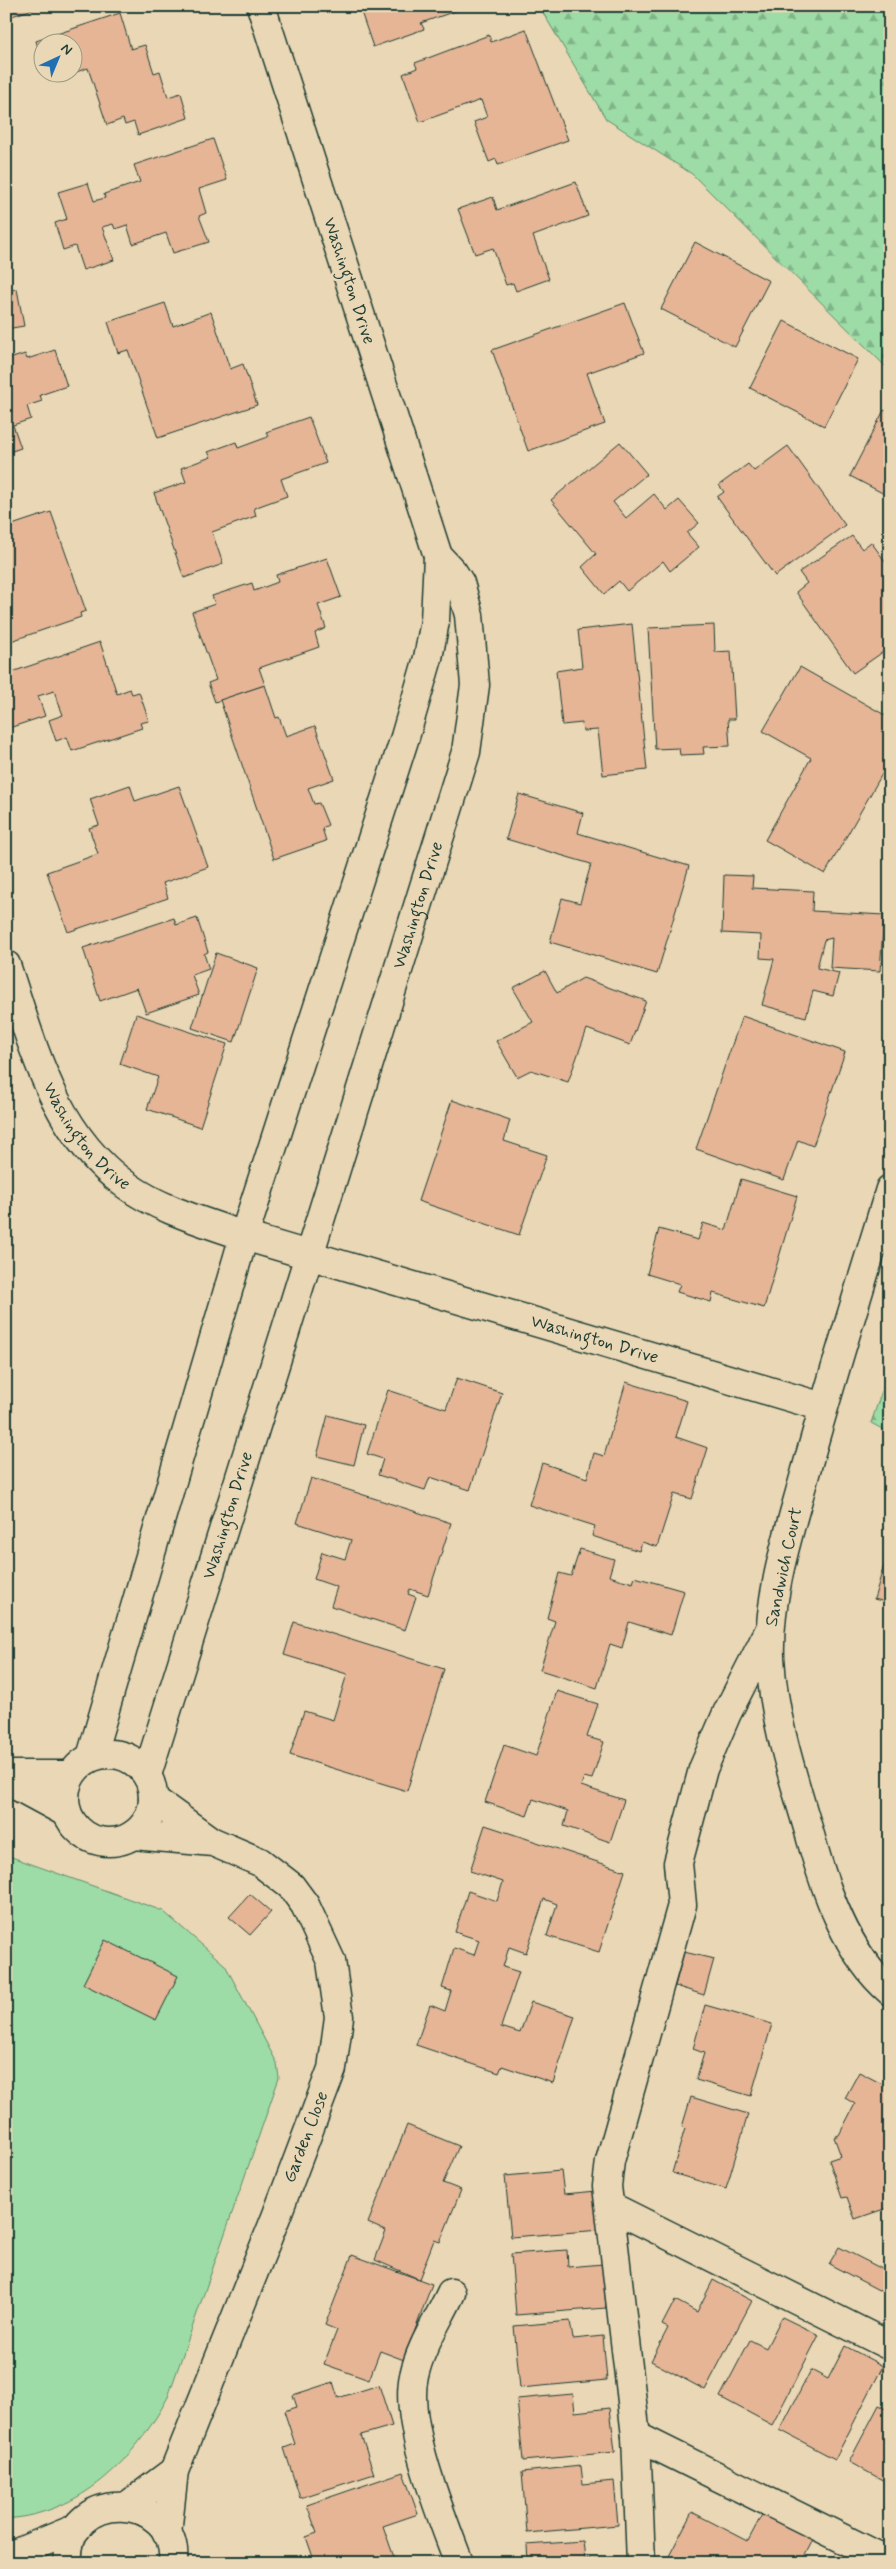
<svg xmlns="http://www.w3.org/2000/svg" width="896" height="2569" font-family="Mynerve,sans-serif">
  <defs>
    <pattern id="forest-firs" width="22" height="20" patternUnits="userSpaceOnUse" patternTransform="scale(1.25)"><rect width="22" height="20" fill="#9ddca6"/><path d="M5 1l3.5 6h-7zM16 11l3.5 6h-7z" fill="#7fb488"/></pattern>
  </defs>
  <rect width="100%" height="100%" fill="#ead7b5"/>
  <filter id="ink" filterUnits="userSpaceOnUse"><feTurbulence type="fractalNoise" baseFrequency=".02" numOctaves="2"/><feDisplacementMap in="SourceGraphic" scale="10" xChannelSelector="R" yChannelSelector="G"/><feConvolveMatrix kernelMatrix="1 2 1 2 8 2 1 2 1" color-interpolation-filters="sRGB"/></filter>
  <g filter="url(#ink)">
    <path fill="#9ddca6" stroke="#5e8c6d" d="M6 1855 163 1911 225 1965 277 2063 279 2078 168 2397C134 2460 82 2513 6 2519Z"/>
    <g fill="url(#forest-firs)" stroke="#5e8c6d">
      <polygon points="539,6 890,6 890,371 692,174 606,119"/>
      <polygon points="890,1367 890,1433 871,1423"/>
    </g>
    <g fill="#e5b596" stroke="#1f3d34">
      <polygon points="6,6 42,6 6,18"/>
      <polygon points="359,6 466,6 467,7 421,23 424,29 373,47"/>
      <polygon points="120,13 131,49 145,45 154,73 160,71 168,97 181,93 188,118 138,135 134,122 125,125 123,119 107,125 88,68 49,81 46,72 72,72 72,42 42,42 42,60 36,41"/>
      <polygon points="526,29 568,140 498,165 496,159 489,162 474,122 487,117 481,100 420,122 403,74 417,68 415,63 489,35 491,42"/>
      <polygon points="213,139 227,180 199,189 206,213 199,216 209,242 173,253 166,233 133,244 127,225 115,229 113,224 102,227 114,260 83,270 75,246 63,250 55,223 67,219 58,192 88,183 94,201 105,198 104,194 140,182 134,165"/>
      <polygon points="576,182 588,216 533,236 549,279 516,291 513,283 506,285 493,248 475,254 458,209 493,197 497,210"/>
      <polygon points="695,242 769,281 735,347 661,309"/>
      <polygon points="17,289 24,326 6,329 6,291"/>
      <polygon points="165,303 173,326 211,312 230,369 243,364 257,405 158,438 128,350 118,353 108,322"/>
      <polygon points="625,303 644,353 587,373 605,424 528,451 492,350"/>
      <polygon points="784,321 858,359 824,426 750,388"/>
      <polygon points="55,350 67,386 40,395 42,401 27,406 31,419 13,425 21,448 6,453 6,360 25,354 27,359"/>
      <polygon points="884,410 890,413 890,497 850,476"/>
      <polygon points="309,417 326,463 281,479 287,496 254,508 256,516 212,532 223,564 184,578 154,493 186,482 181,468 211,457 208,452 236,442 238,448 268,437 266,432"/>
      <polygon points="620,442 647,474 613,502 626,518 654,494 667,510 679,500 699,523 687,533 699,547 670,571 663,561 627,591 619,581 604,594 582,567 596,554 551,500"/>
      <polygon points="788,446 845,525 775,576 717,497 724,492 719,485 748,464 754,471"/>
      <polygon points="51,512 86,611 80,613 81,617 8,642 6,636 6,527"/>
      <polygon points="852,536 862,549 871,542 890,568 890,647 853,673 796,592 807,583 799,572"/>
      <polygon points="327,558 341,597 318,605 326,628 315,633 319,647 259,668 265,685 215,702 208,683 216,680 192,612 215,604 212,596 252,583 254,591 278,582 276,575"/>
      <polygon points="632,624 647,770 603,775 598,730 583,731 582,723 562,725 556,671 582,667 578,630"/>
      <polygon points="714,625 715,652 731,651 735,719 728,719 730,746 703,747 704,754 680,755 679,748 655,749 648,628"/>
      <polygon points="100,642 117,694 130,689 132,694 139,692 149,721 140,723 142,728 72,751 67,737 56,741 49,720 63,715 54,691 38,696 45,716 6,729 6,674"/>
      <polygon points="800,667 890,718 890,760 825,874 765,840 811,758 763,731"/>
      <polygon points="265,685 276,718 279,717 286,736 315,726 334,779 308,788 314,804 319,803 328,825 322,828 326,841 274,859 220,700"/>
      <polygon points="130,785 135,801 179,786 208,867 163,883 168,898 68,932 47,872 98,854 89,828 99,825 90,799"/>
      <polygon points="519,794 583,813 578,833 689,866 657,974 550,942 562,898 580,903 591,864 506,839"/>
      <polygon points="724,875 753,876 752,888 813,891 812,911 884,915 880,971 830,968 832,938 824,940 817,968 839,973 833,996 813,991 806,1017 762,1005 774,959 760,958 761,935 722,933"/>
      <polygon points="174,918 176,925 197,918 208,952 204,954 209,969 192,975 199,995 146,1013 137,988 100,1001 83,948"/>
      <polygon points="216,953 258,968 234,1042 192,1028"/>
      <polygon points="545,971 557,993 583,978 646,1001 630,1045 587,1029 568,1082 531,1070 517,1077 496,1041 533,1022 513,988"/>
      <polygon points="136,1014 227,1044 200,1127 147,1109 158,1077 120,1064"/>
      <polygon points="742,1016 845,1052 813,1146 798,1140 784,1180 696,1149"/>
      <polygon points="452,1100 510,1120 504,1141 547,1155 519,1235 418,1201"/>
      <polygon points="741,1179 797,1196 764,1308 713,1293 711,1302 677,1292 680,1284 647,1274 659,1229 698,1240 703,1223 726,1230"/>
      <polygon points="457,1378 502,1393 470,1490 430,1477 425,1490 378,1475 383,1459 367,1454 388,1390 446,1409"/>
      <polygon points="626,1382 687,1401 676,1437 708,1448 692,1499 674,1494 657,1547 642,1542 639,1551 592,1536 595,1526 529,1505 542,1463 587,1478 594,1453 604,1456"/>
      <polygon points="328,1415 364,1425 354,1465 317,1456"/>
      <polygon points="311,1478 451,1523 428,1595 410,1589 408,1594 416,1597 405,1630 331,1606 337,1587 314,1579 322,1552 345,1559 351,1540 297,1523"/>
      <polygon points="890,1545 890,1603 874,1599"/>
      <polygon points="580,1549 614,1559 609,1576 633,1583 635,1577 684,1591 671,1635 629,1622 622,1648 610,1644 597,1688 540,1670 555,1621 547,1618 559,1573 571,1576"/>
      <polygon points="294,1622 444,1669 407,1791 290,1755 304,1711 333,1720 347,1674 284,1655"/>
      <polygon points="557,1691 598,1704 587,1737 604,1742 592,1779 584,1777 581,1786 624,1800 610,1842 564,1826 568,1811 533,1799 527,1816 485,1802 504,1745 536,1756"/>
      <polygon points="485,1825 625,1871 599,1952 547,1936 557,1904 544,1899 526,1953 509,1947 503,1967 519,1972 501,2027 520,2033 531,2002 575,2016 553,2083 502,2066 499,2073 416,2045 430,2005 445,2011 451,1991 442,1988 454,1948 474,1955 479,1940 455,1932 468,1891 497,1901 503,1882 470,1871"/>
      <polygon points="250,1894 271,1912 250,1935 229,1917"/>
      <polygon points="105,1940 178,1976 156,2020 83,1984"/>
      <polygon points="684,1952 714,1959 704,1995 675,1986"/>
      <polygon points="705,2005 772,2024 751,2096 696,2080 704,2053 693,2049"/>
      <polygon points="859,2072 890,2088 890,2207 855,2219 847,2197 842,2198 829,2160 841,2156 834,2137 839,2135 855,2104 845,2098"/>
      <polygon points="691,2097 748,2114 726,2189 672,2173 685,2128 682,2127"/>
      <polygon points="407,2125 459,2146 443,2183 461,2190 440,2242 434,2240 419,2279 375,2260 386,2231 368,2223"/>
      <polygon points="561,2171 564,2194 597,2191 601,2230 511,2237 505,2176"/>
      <polygon points="839,2247 890,2273 890,2296 829,2264"/>
      <polygon points="567,2250 568,2267 603,2264 606,2308 516,2315 511,2254"/>
      <polygon points="352,2255 432,2284 404,2360 380,2351 369,2380 324,2364 337,2330 325,2325"/>
      <polygon points="713,2280 752,2301 705,2390 651,2361 668,2328 662,2325 675,2300 697,2312"/>
      <polygon points="782,2317 819,2335 772,2425 720,2397 750,2340 766,2348"/>
      <polygon points="570,2321 573,2339 603,2336 607,2380 520,2388 514,2326"/>
      <polygon points="845,2346 883,2366 835,2459 780,2430 811,2370 828,2379"/>
      <polygon points="333,2382 338,2398 379,2385 392,2426 361,2435 374,2474 300,2498 284,2448 295,2444 284,2411 297,2407 293,2395"/>
      <polygon points="573,2394 575,2412 610,2408 615,2452 523,2461 517,2399"/>
      <polygon points="879,2405 890,2410 890,2484 849,2462"/>
      <polygon points="581,2466 583,2484 614,2481 618,2525 527,2533 522,2472"/>
      <polygon points="403,2472 418,2514 383,2526 396,2563 315,2563 306,2537 317,2533 307,2505"/>
      <polygon points="765,2509 815,2536 801,2563 674,2563 667,2560 692,2512 748,2541"/>
      <polygon points="583,2541 585,2559 619,2557 620,2563 528,2563 527,2545"/>
    </g>
    <g fill="none" stroke-linecap="round" stroke-linejoin="round">
      <defs>
        <g id="minor">
          <path id="s1" d="M6 965C33 1045 53 1133 126 1185 160 1210 205 1222 244 1236L823 1407"/>
          <path d="M890 1189C861 1284 831 1379 805 1474 789 1533 768 1595 770 1657 773 1717 793 1777 810 1835 824 1887 847 1955 890 1991"/>
          <circle cx="109" cy="1798" r="44"/>
          <polyline points="91,1757 244,1236 405,737 428,658 435,621 438,556 261,6"/>
          <polyline points="6,1775 70,1775"/>
          <path id="s2" d="M147 1775 466 752 475 685 469 615 460 583 453 572 438 556"/>
          <polyline points="6,1780 67,1813"/>
          <polyline points="153,1799 211,1841"/>
          <polyline points="133,1835 213,1842 260,1862 291,1886 305,1905 331,1961 339,2017 332,2069 276,2217 174,2471 167,2533"/>
          <polyline points="610,2206 890,2346"/>
          <path d="M451 2293C439 2319 420 2347 414 2376 403 2423 442 2517 459 2563"/>
          <polyline points="636,2436 890,2562"/>
          <polyline points="127,2506 174,2471"/>
          <polyline points="19,2552 77,2528"/>
          <path d="M68 2563C62 2486 180 2490 173 2563"/>
          <polyline points="641,2563 636,2436 607,2186 610,2161 682,1905 678,1863 703,1769 727,1713 770,1629"/>
        </g>
      </defs>
      <use href="#minor" stroke="#1f3d34" stroke-width="31"/>
      <use href="#minor" stroke="#ead7b5" stroke-width="28"/>
    </g>
  </g>
  <g text-anchor="middle" dominant-baseline="central" stroke-width="5" stroke-linejoin="round" paint-order="stroke">
    <g font-size="18" fill="#1f3d34" stroke="#ead7b5">
      <text transform="translate(349 281) rotate(72)">Washington Drive</text>
      <text stroke="none"><textPath href="#s2" startOffset="911">Washington Drive</textPath></text>
      <text stroke="none"><textPath href="#s1" startOffset="192">Washington Drive</textPath></text>
      <text stroke="none"><textPath href="#s1" startOffset="750">Washington Drive</textPath></text>
      <text stroke="none"><textPath href="#s2" startOffset="272">Washington Drive</textPath></text>
      <text transform="translate(784 1567) rotate(-78)">Sandwich Court</text>
      <text transform="translate(306 2137) rotate(-69)">Garden Close</text>
    </g>
  </g>
  <rect width="896" height="2569" fill="none" stroke="#ead7b5" stroke-width="25"/>
  <rect x="12" y="12" width="871" height="2544" fill="none" stroke="#1f3d34" stroke-width="2" filter="url(#ink)"/>
  <g transform="translate(58 58) rotate(44)"><circle r="24" fill="#ead7b5" stroke="#999981"/>
  <path d="M0-4L9 19L0 12L-9 19Z" fill="#1f6fb2"/>
  <text y="-8" font-size="14" font-weight="bold" text-anchor="middle" fill="#1f3d34">N</text>
  </g>
</svg>
